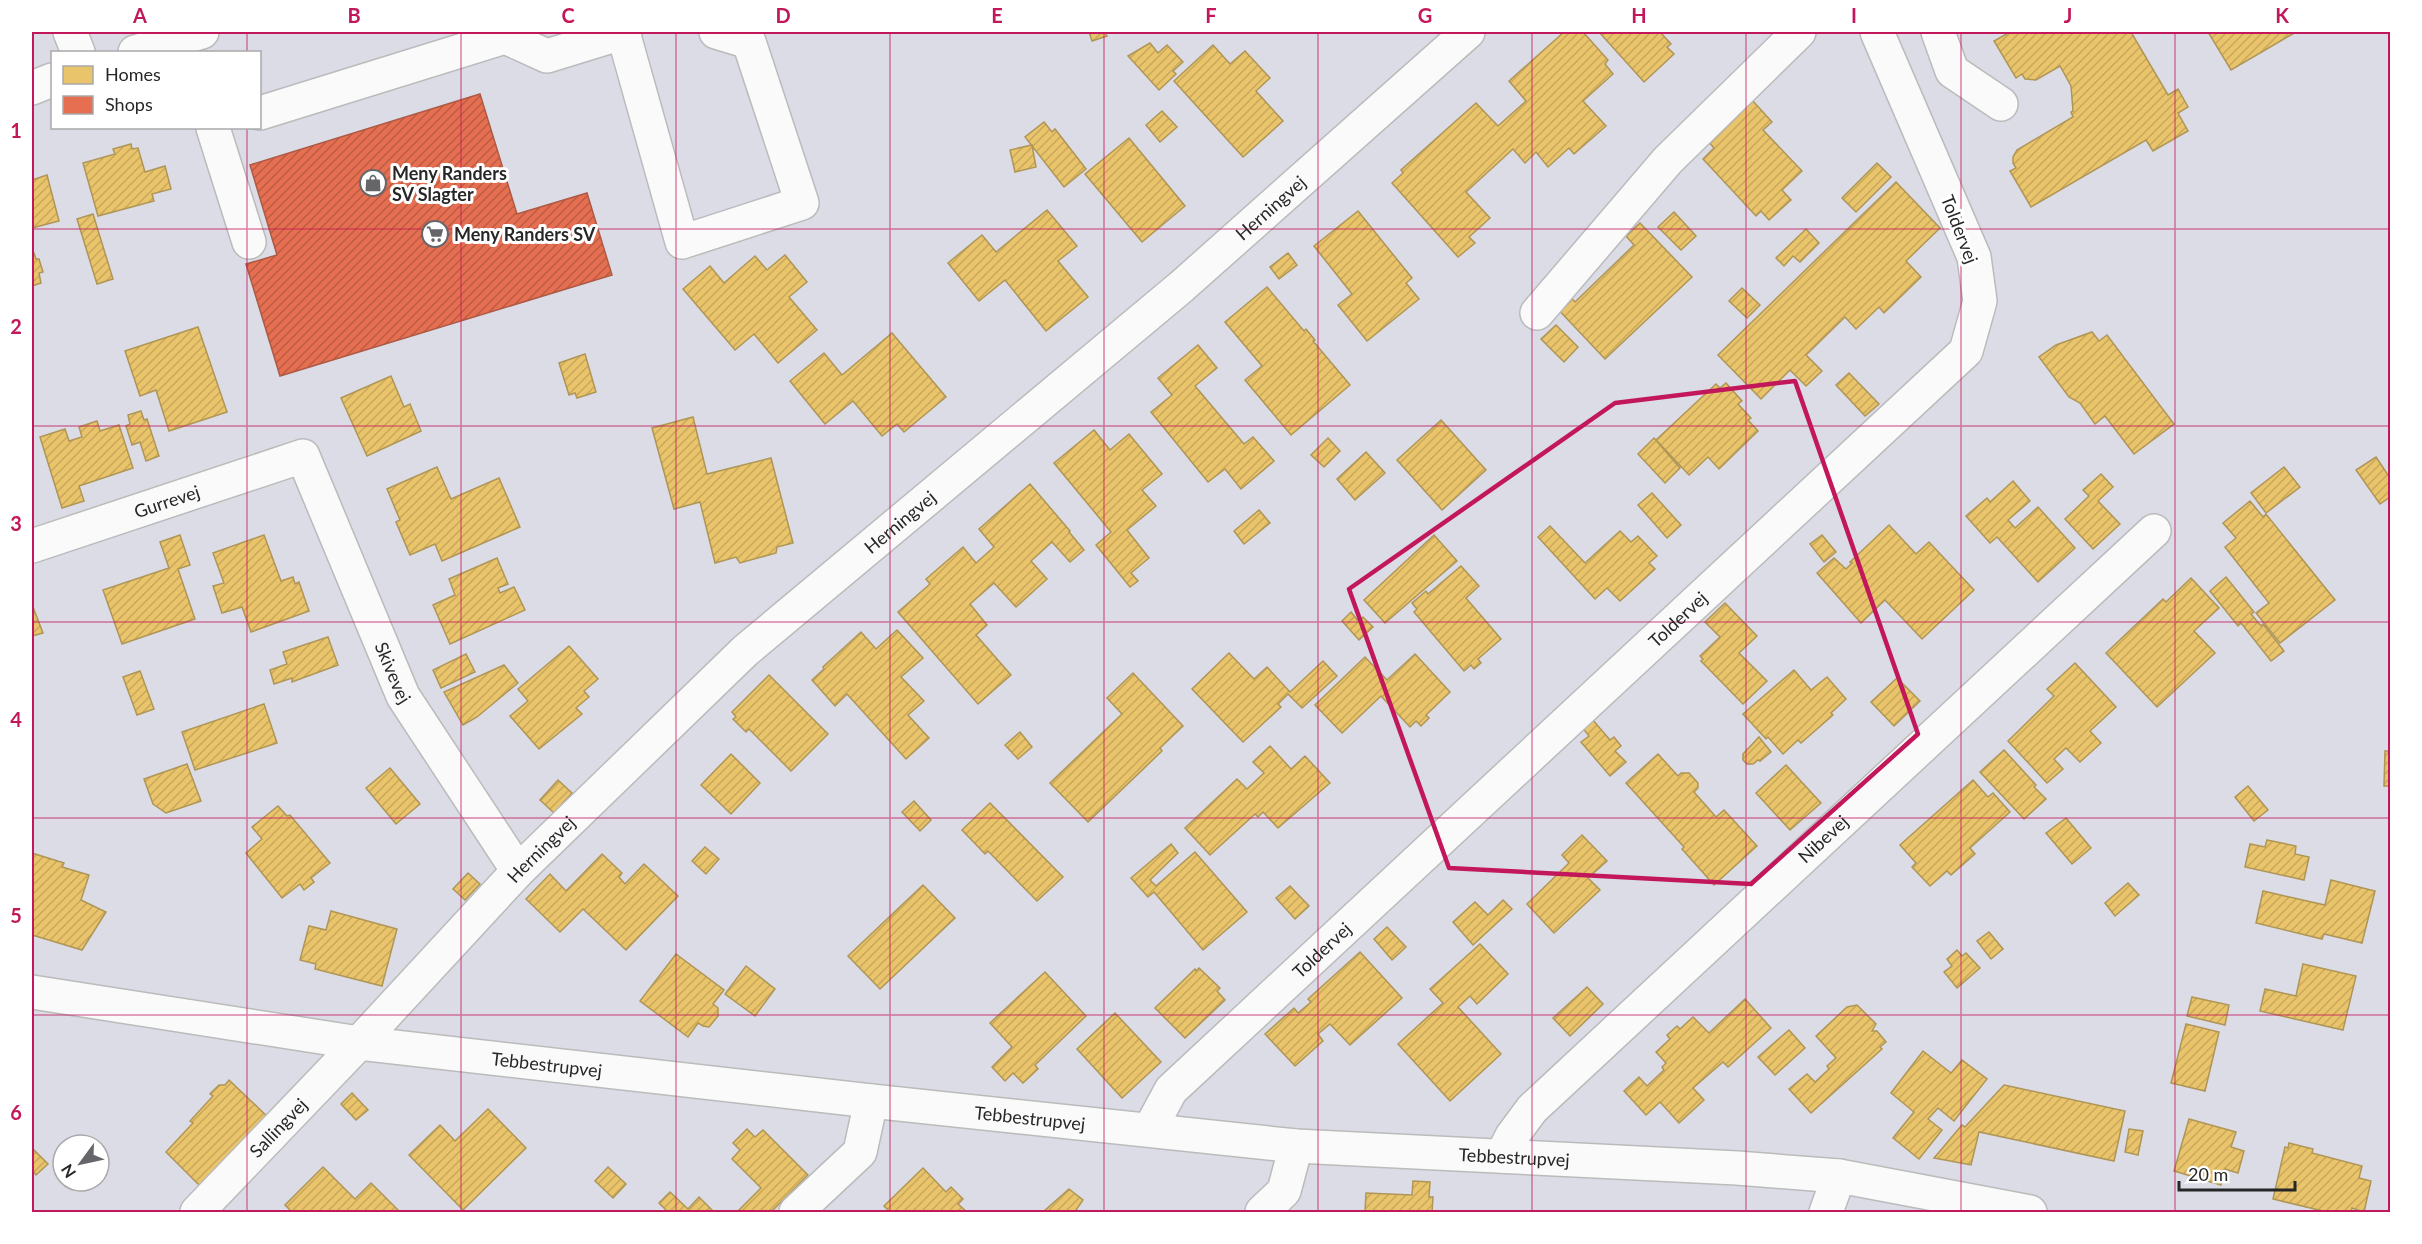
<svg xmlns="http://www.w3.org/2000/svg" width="2422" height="1244" font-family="Lato,sans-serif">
  <defs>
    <pattern id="homes-hatch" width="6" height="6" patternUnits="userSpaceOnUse" patternTransform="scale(1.5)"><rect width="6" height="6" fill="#e9c46a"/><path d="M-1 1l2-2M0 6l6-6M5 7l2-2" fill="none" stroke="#c8a85c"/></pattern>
    <pattern id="shops-hatch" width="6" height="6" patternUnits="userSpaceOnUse" patternTransform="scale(1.5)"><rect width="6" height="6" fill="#e76f51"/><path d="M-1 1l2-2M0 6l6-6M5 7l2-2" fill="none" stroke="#bb5b43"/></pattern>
  </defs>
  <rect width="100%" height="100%" fill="#dbdce6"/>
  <g fill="url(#homes-hatch)" stroke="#af9556" stroke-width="1.5">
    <polygon points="1089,32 1105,32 1107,36 1092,41"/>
    <polygon points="1564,32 1583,32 1608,60 1605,64 1613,74 1583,101 1606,126 1574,154 1569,148 1548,167 1536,152 1525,163 1513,149 1466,192 1490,218 1469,237 1475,243 1458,257 1392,183 1403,173 1401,170 1476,103 1498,126 1526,101 1509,81"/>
    <polygon points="1599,32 1660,32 1671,44 1667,47 1674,54 1644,82"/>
    <polygon points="2010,32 2131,32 2168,95 2178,89 2188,107 2178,113 2188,131 2153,151 2146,140 2031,207 2010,171 2016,168 2013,163 2013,157 2017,150 2073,117 2071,112 2073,111 2071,86 2060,66 2036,80 2025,79 2022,74 2016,78 1994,41"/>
    <polygon points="2208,32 2296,32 2231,70"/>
    <polygon points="1150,43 1158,53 1167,45 1183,62 1173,71 1176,74 1159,90 1128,56"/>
    <polygon points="1213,45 1230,64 1245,51 1270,78 1256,91 1283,121 1243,157 1174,81"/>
    <polygon points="1752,100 1772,122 1763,130 1802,171 1782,190 1791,200 1769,220 1761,211 1756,216 1703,159 1714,148 1708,141"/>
    <polygon points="1162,111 1177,127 1160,142 1146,125"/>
    <polygon points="1044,122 1052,132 1055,129 1086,169 1064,187 1025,137"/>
    <polygon points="1129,138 1185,206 1142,242 1085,174"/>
    <polygon points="131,144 132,149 138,148 145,172 165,166 171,189 152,194 154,201 98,216 83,163 115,154 113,149"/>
    <polygon points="1032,145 1036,167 1015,172 1010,150"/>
    <polygon points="1877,163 1891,177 1856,212 1842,198"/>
    <polygon points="47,175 59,221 32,228 32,180"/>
    <polygon points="1896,182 1940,228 1906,261 1921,277 1884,313 1879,307 1856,329 1845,317 1806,355 1822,371 1806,386 1790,370 1761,399 1718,355"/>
    <polygon points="1047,210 1077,246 1058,261 1088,297 1046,331 1005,280 979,301 948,263 982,235 996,252"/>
    <polygon points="1358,211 1412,278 1406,283 1419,299 1367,341 1338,305 1352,294 1314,246"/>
    <polygon points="1674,212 1696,236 1681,250 1658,227"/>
    <polygon points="93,214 113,279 97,284 77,219"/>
    <polygon points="1640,223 1692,277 1605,359 1554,305 1567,293 1575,302 1634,245 1626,236"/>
    <polygon points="1806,229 1819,243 1800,262 1793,256 1784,266 1776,258"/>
    <polygon points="32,253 34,253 36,259 39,259 43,272 39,273 41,283 32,286"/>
    <polygon points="1288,253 1297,265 1279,279 1270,267"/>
    <polygon points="785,255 807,282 789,297 817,330 778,363 754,334 735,350 683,289 710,266 724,283 755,256 767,270"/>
    <polygon points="1267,287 1304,331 1306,329 1315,340 1313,341 1350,385 1291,435 1245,380 1262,366 1225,322"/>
    <polygon points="1742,288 1760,305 1747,318 1729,301"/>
    <polygon points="1556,325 1578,347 1564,362 1541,339"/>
    <polygon points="198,327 227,412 169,431 156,390 140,396 125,351"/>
    <polygon points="2092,332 2099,341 2107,335 2174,424 2134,454 2105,416 2095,424 2080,403 2069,397 2039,357 2056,345"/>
    <polygon points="892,333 946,397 904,432 897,424 882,436 853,401 825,424 790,381 824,353 842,375"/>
    <polygon points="1198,345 1217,368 1195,386 1244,444 1253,437 1274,461 1241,489 1225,469 1208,482 1151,412 1172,395 1158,378"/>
    <polygon points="585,354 596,392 577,398 575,393 569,395 559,363"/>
    <polygon points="1849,373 1879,404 1865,416 1836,385"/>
    <polygon points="391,376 404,407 410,404 421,431 367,456 341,398"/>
    <polygon points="1726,383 1742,401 1738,404 1751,418 1748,420 1758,431 1719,469 1708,457 1689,475 1656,440 1716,384 1720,388"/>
    <polygon points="141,411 144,420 147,419 159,456 146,461 140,442 132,445 126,426 130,424 128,415"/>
    <polygon points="693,417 707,474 771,458 793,543 777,547 776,553 740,563 736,557 715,563 700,502 674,509 652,428"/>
    <polygon points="1441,420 1486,470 1442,510 1397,460"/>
    <polygon points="97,421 100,431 119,425 133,468 79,486 84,501 62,508 40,437 65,429 69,441 82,437 79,427"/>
    <polygon points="1094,430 1110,450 1129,434 1162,474 1142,490 1156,506 1127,530 1149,558 1131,573 1138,581 1130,587 1096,545 1111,532 1054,463"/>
    <polygon points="1328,438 1340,451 1324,467 1311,455"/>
    <polygon points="1654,438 1680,468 1665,483 1638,454"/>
    <polygon points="1366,452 1385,473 1355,500 1337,479"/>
    <polygon points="2376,457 2390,478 2390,497 2380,504 2356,470"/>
    <polygon points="437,467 451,499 499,478 520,527 442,561 435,544 410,555 396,522 400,520 387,489"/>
    <polygon points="2284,467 2300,487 2266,513 2251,493"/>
    <polygon points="2101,474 2113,487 2098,501 2120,524 2093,549 2065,519 2089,496 2083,490"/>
    <polygon points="2013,481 2030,501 2008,520 2015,528 2038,507 2075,548 2038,582 1997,537 1990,543 1966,516 1987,498 1990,502"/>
    <polygon points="1030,484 1070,531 1069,532 1084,550 1070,562 1052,542 1031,561 1047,579 1016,607 994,583 970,604 987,625 976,635 1011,675 978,704 898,612 930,584 926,579 963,547 976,563 994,547 979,529"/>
    <polygon points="1652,493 1681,525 1667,538 1638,505"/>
    <polygon points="2250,501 2263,517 2266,514 2335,600 2280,643 2256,613 2269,603 2225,547 2236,538 2223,523"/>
    <polygon points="1259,510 1270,523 1244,544 1234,531"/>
    <polygon points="1889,525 1916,554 1929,542 1974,590 1922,639 1885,600 1861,623 1817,573 1834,558 1846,569 1852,563 1850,562"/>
    <polygon points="1550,526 1585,563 1620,531 1631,542 1638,536 1657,556 1649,563 1655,569 1620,601 1607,588 1595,599 1538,537"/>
    <polygon points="180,535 190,565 178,569 195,619 122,644 103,590 169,568 160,542"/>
    <polygon points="264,535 281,581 293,577 295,584 299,582 309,611 251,632 242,607 222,613 213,586 224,583 213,553"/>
    <polygon points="1434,535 1457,561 1385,623 1364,600"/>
    <polygon points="1822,535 1836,552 1824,562 1810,544"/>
    <polygon points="497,558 508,584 498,588 500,593 514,587 525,610 450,644 433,605 455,595 449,579"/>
    <polygon points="1461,566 1479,586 1466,598 1501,639 1478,659 1481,663 1474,669 1471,665 1464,671 1414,612 1417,609 1412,603 1426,591 1428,594"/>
    <polygon points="2226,577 2254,612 2251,614 2261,626 2263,624 2284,651 2271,661 2241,623 2238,626 2210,591"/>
    <polygon points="2191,578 2219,608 2194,631 2215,653 2157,707 2106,653 2163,599 2166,602"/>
    <polygon points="1725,603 1757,636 1739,653 1767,681 1743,704 1701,661 1703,659 1700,656 1720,637 1705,622"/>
    <polygon points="32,607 33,607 43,633 32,636"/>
    <polygon points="1351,612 1359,622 1363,617 1373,627 1359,640 1342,621"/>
    <polygon points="897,630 923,658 901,677 924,701 908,715 929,738 906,759 847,694 835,706 812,680 824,669 823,667 861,632 876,649"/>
    <polygon points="328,637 338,665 292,682 292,678 274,684 270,670 287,664 283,652"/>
    <polygon points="569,646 598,679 584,691 589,697 576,708 582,714 539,749 510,716 528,701 518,689"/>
    <polygon points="1229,653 1254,679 1267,667 1290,692 1323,661 1337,676 1302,708 1288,694 1278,704 1281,707 1243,742 1192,689"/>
    <polygon points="466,654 475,672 441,688 433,670"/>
    <polygon points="1415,654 1450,692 1426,715 1429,718 1421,726 1416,721 1410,727 1381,696 1342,733 1315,705 1365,657 1387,680"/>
    <polygon points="2075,663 2116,707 2090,731 2101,743 2080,762 2066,748 2054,759 2063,769 2047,783 2008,741 2054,696 2047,689"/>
    <polygon points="504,665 518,683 477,717 463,725 444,692"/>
    <polygon points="1794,670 1811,690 1827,677 1846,699 1831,713 1833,715 1801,743 1798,740 1783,754 1768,737 1766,739 1743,714"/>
    <polygon points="140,671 154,709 137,715 123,677"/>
    <polygon points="1133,673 1183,726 1160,748 1162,751 1088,822 1050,783 1122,714 1107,698"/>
    <polygon points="769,675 828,734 791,771 749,729 746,732 733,719 736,717 732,712"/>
    <polygon points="1897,678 1920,701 1894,726 1871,702"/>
    <polygon points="264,704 277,743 195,770 182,732"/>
    <polygon points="1592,719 1610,740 1614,737 1621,746 1615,751 1626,762 1610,776 1581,742 1589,736 1582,727"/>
    <polygon points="1020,732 1032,747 1018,759 1005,745"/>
    <polygon points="1759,737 1771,752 1760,761 1758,760 1753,764 1747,764 1743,760 1743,754"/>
    <polygon points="1270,746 1291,769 1305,756 1330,783 1278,828 1263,812 1258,817 1255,814 1210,855 1185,828 1237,779 1247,789 1264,773 1253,762"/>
    <polygon points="2004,750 2036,785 2034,787 2046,799 2024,819 1980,772"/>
    <polygon points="2385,751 2390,751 2390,786 2384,786"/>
    <polygon points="731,754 760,783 731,814 701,785"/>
    <polygon points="1658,754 1678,776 1681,773 1689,773 1698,783 1698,788 1694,792 1716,817 1724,810 1757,846 1714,885 1682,849 1684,847 1626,783"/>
    <polygon points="187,764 201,801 166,813 153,804 144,779"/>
    <polygon points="1786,765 1821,803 1790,830 1756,793"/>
    <polygon points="390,768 420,804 396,824 366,788"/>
    <polygon points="558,780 572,793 554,813 540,800"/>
    <polygon points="1973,780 1988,797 1993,793 2010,812 1970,848 1975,854 1951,875 1947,871 1930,886 1912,867 1916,863 1900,845"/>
    <polygon points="2248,786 2268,810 2254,821 2235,797"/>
    <polygon points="914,801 931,820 920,831 902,812"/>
    <polygon points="990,803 1063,877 1037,901 988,851 985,854 962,830"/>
    <polygon points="278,806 287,816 290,815 330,863 311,878 314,882 304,890 300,884 282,898 246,853 262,839 252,827"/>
    <polygon points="2066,818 2091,848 2072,864 2046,833"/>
    <polygon points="1582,835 1607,861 1588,878 1600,890 1554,933 1527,904 1569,863 1562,855"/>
    <polygon points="2267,840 2296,846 2295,854 2309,857 2304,880 2245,867 2250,844 2265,847"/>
    <polygon points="1171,844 1178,853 1150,880 1156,886 1195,852 1247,912 1203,950 1154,892 1148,897 1131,878"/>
    <polygon points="705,847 719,859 706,874 692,861"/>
    <polygon points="32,853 64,863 62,867 89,875 81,900 106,912 82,950 32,935"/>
    <polygon points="602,854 622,873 619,877 625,884 644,864 678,896 626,950 583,909 560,932 526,899 550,874 566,891"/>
    <polygon points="468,873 480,884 465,900 453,889"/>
    <polygon points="2331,880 2375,891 2362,943 2324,934 2322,939 2256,923 2263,891 2325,905"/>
    <polygon points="2128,883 2139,895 2115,916 2105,903"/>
    <polygon points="923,885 955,918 880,989 848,956"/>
    <polygon points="1290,886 1309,906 1295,919 1276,898"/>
    <polygon points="1503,900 1512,909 1473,945 1453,922 1475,902 1488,915"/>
    <polygon points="331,911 397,929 382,986 315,969 316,964 300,960 309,926 326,930"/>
    <polygon points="1387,927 1406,947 1392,960 1374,939"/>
    <polygon points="1989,932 2003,949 1991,959 1977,941"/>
    <polygon points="1480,944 1508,974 1477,1004 1470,996 1458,1007 1501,1054 1450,1101 1398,1044 1443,1003 1430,989"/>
    <polygon points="1957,950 1962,956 1966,953 1980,968 1957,988 1944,972 1952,966 1947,959"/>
    <polygon points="1360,952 1402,998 1350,1045 1330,1024 1318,1034 1323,1041 1295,1066 1265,1034 1294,1008 1298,1013 1311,1002 1308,999"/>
    <polygon points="676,954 724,990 713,1004 718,1008 718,1016 709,1027 703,1026 698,1023 688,1037 640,1001"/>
    <polygon points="2303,964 2356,976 2343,1030 2260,1011 2265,989 2296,996"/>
    <polygon points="746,966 775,989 755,1016 725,994"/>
    <polygon points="1199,968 1220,988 1217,991 1225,1000 1185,1038 1155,1008 1195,969 1196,971"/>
    <polygon points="1045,972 1086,1016 1035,1065 1038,1069 1023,1083 1013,1073 1005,1081 992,1067 1012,1047 990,1023"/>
    <polygon points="1587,987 1603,1004 1570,1036 1553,1018"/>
    <polygon points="2192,997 2229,1005 2225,1025 2187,1016"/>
    <polygon points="1745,999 1771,1028 1728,1067 1723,1062 1693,1088 1704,1100 1679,1123 1660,1102 1646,1115 1624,1091 1639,1077 1647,1086 1664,1070 1662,1067 1666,1063 1656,1052 1670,1039 1667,1035 1677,1026 1680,1029 1693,1017 1709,1033"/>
    <polygon points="1857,1005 1876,1024 1872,1031 1877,1031 1886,1042 1880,1047 1882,1049 1811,1113 1789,1089 1807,1074 1815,1082 1829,1069 1827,1066 1836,1058 1816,1036 1847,1007"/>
    <polygon points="1115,1013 1161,1062 1122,1098 1077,1049"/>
    <polygon points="2186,1024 2219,1032 2205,1091 2171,1083"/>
    <polygon points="1789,1030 1805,1048 1775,1075 1758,1057"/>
    <polygon points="1923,1051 1951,1073 1962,1060 1987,1079 1954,1121 1938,1108 1928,1119 1942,1130 1919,1159 1893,1138 1914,1112 1891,1093"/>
    <polygon points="229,1080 270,1119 200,1186 166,1152 193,1123 190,1121 213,1096 210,1094 219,1085 225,1085"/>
    <polygon points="2004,1085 2125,1111 2114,1161 1979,1132 1971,1165 1934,1158 1962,1125 1965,1127"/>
    <polygon points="352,1093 368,1110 356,1120 341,1104"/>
    <polygon points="488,1109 526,1148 463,1210 409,1155 440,1125 455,1141"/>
    <polygon points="2189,1119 2236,1132 2231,1147 2244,1151 2238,1173 2225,1169 2221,1185 2174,1171"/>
    <polygon points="747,1129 755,1137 763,1130 808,1175 771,1212 737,1212 761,1188 732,1159 740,1150 733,1143"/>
    <polygon points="2129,1129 2143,1131 2138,1155 2125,1152"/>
    <polygon points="2289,1143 2313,1149 2312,1153 2362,1166 2359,1178 2371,1181 2364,1212 2352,1208 2351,1212 2327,1212 2273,1199 2285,1147 2288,1148"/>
    <polygon points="32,1148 48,1164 36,1175 32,1170"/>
    <polygon points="323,1167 355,1199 371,1183 399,1211 292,1212 285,1205"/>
    <polygon points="608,1167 626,1184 613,1198 595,1181"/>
    <polygon points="923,1168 946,1192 951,1187 963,1199 958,1204 967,1212 890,1212 884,1206"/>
    <polygon points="1413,1181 1430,1182 1429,1197 1433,1197 1432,1212 1365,1212 1366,1193 1412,1195"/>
    <polygon points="1069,1189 1083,1200 1076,1210 1080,1212 1043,1212"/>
    <polygon points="670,1192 688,1209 699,1197 714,1212 668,1212 659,1203"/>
  </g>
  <polygon fill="url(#shops-hatch)" stroke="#ad5944" stroke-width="1.5" points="480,94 517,214 587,193 612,275 280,376 246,264 277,255 250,165"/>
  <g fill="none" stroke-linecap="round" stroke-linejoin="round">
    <defs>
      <g id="minor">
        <polyline points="70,32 78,52"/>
        <polyline points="623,32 682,242 802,203 749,42 716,32"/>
        <polyline points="1938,32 1952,71 2001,104"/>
        <polyline points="505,37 547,56 625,32"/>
        <polyline points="135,52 202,32"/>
        <polyline points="32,88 52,80"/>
        <polyline points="260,113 505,37 504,32"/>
        <polyline points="213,128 249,242"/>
        <polyline points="1537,313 1668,160 1799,32"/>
        <path id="s1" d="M32 546 303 456 403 696 518 871"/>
        <path id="s2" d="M32 992 359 1043 871 1101 1296 1146 1737 1168 1839 1176 2030 1212"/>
        <path id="s3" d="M1150 1129 1171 1090 1966 351 1980 301 1974 257 1877 32"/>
        <path id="s4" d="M1502 1156 1512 1136 1532 1109 2154 531"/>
        <path id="s5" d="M197 1212 359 1043 518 871 745 651 1181 287 1468 32"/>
        <polyline points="796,1212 860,1152 871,1101"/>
        <polyline points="1262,1212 1284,1191 1296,1146"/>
        <polyline points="1826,1212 1839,1176"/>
      </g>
    </defs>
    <use href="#minor" stroke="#babbbb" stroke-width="36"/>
    <use href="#minor" stroke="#fafafb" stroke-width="33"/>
  </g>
  <path fill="none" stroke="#c2185b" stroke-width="4.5" stroke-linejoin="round" d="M1795 381 1918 734 1751 884 1449 868 1349 589 1615 403Z"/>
  <path fill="none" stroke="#c2185b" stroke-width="1.5" stroke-opacity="0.55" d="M247 32V52M461 32V1212M676 32V1212M890 32V1212M1104 32V1212M1318 32V1212M1532 32V1212M1746 32V1212M1961 32V1212M2175 32V1212M247 128V1212M32 229H2390M32 426H2390M32 622H2390M32 818H2390M32 1015H2390"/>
  <defs>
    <symbol id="shop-ring" viewBox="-11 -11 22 22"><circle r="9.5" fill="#fff" stroke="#66666a" stroke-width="1.5"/><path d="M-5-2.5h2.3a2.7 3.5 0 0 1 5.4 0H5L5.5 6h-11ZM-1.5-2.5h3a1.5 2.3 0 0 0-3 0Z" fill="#66666a"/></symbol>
    <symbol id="supermarket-ring" viewBox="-11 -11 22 22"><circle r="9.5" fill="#fff" stroke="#66666a" stroke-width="1.5"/><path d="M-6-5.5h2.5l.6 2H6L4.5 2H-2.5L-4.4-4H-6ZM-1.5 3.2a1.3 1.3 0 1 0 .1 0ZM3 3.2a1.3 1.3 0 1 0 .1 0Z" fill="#66666a"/></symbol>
  </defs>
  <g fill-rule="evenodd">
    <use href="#shop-ring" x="358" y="168" width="30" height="30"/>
    <use href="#supermarket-ring" x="420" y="219" width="30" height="30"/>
  </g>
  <g text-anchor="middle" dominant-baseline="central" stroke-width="6" stroke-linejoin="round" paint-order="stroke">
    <g font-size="18" font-weight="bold" fill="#272727" stroke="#fff" text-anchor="start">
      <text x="392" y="173">Meny Randers<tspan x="392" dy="21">SV Slagter</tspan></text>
      <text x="454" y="234">Meny Randers SV</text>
    </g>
    <g font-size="18" fill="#272727" stroke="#fff">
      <text stroke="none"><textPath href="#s5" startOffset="1472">Herningvej</textPath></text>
      <text transform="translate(1960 229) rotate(69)">Toldervej</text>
      <text stroke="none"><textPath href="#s1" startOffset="142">Gurrevej</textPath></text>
      <text stroke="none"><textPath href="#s5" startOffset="986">Herningvej</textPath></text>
      <text stroke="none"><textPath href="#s3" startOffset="736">Toldervej</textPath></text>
      <text stroke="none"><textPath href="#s1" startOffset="520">Skivevej</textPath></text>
      <text stroke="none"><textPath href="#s4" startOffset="453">Nibevej</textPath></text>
      <text stroke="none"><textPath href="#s5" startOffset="500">Herningvej</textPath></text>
      <text stroke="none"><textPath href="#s3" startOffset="250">Toldervej</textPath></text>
      <text stroke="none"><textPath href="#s2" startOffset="520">Tebbestrupvej</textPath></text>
      <text stroke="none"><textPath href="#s2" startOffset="1006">Tebbestrupvej</textPath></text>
      <text stroke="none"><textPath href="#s5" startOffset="117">Sallingvej</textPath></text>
      <text stroke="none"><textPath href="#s2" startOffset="1492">Tebbestrupvej</textPath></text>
    </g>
  </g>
  <rect width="2422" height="1244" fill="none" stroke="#ffffff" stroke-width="66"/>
  <rect x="51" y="51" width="210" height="78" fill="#ffffff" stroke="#a9a9a9" stroke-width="1.5"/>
  <rect x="63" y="66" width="30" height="18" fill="#e9c46a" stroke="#a9a9a9" stroke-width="1.5"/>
  <text x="105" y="81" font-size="18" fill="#272727">Homes</text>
  <rect x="63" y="96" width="30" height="18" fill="#e76f51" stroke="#a9a9a9" stroke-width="1.5"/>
  <text x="105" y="111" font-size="18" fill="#272727">Shops</text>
  <g transform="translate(81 1163) rotate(237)"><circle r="28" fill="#ffffff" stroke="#a9a9a9" stroke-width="1.5"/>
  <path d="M0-4.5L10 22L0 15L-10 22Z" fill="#66666a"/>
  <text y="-9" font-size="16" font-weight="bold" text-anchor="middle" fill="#272727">N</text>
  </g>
  <path d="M2179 1181v9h116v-9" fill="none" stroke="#272727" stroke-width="3"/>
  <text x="2188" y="1181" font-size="18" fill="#272727" stroke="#ffffff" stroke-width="4.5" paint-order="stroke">20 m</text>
  <rect x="33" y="33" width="2356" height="1178" fill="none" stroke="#c2185b" stroke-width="2"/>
  <g font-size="20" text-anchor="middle" font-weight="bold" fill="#c2185b">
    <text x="140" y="23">A</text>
    <text x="354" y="23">B</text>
    <text x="568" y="23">C</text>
    <text x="783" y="23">D</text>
    <text x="997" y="23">E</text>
    <text x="1211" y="23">F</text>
    <text x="1425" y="23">G</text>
    <text x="1639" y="23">H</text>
    <text x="1854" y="23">I</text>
    <text x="2068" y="23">J</text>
    <text x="2282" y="23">K</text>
    <text x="16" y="138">1</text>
    <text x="16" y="334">2</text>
    <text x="16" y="531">3</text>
    <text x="16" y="727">4</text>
    <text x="16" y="923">5</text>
    <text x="16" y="1120">6</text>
  </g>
</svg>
